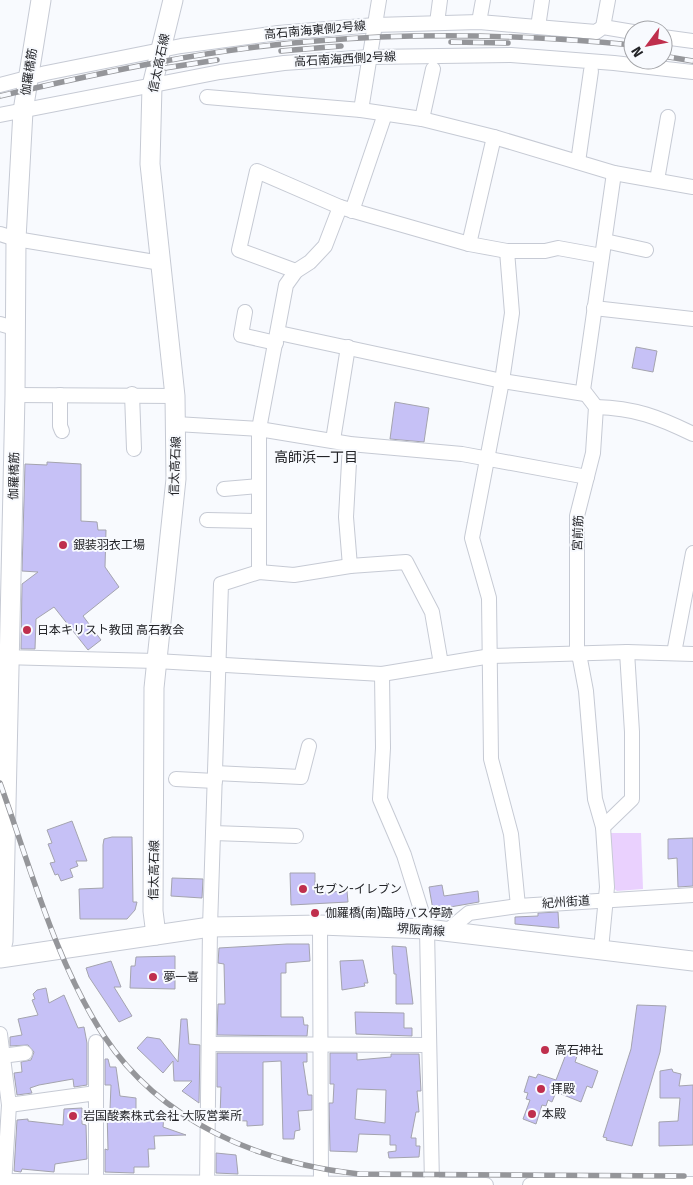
<svg xmlns="http://www.w3.org/2000/svg" width="693" height="1185" font-family="'Fira Sans','Noto Sans JP',sans-serif">
  <rect width="100%" height="100%" fill="#f8fafe"/>
  <polygon fill="#ead1fe" points="608,833 641,833 643,889 617,891 612,887"/>
  <g fill="#c6c1f6" stroke="#a4a4ae" fill-rule="evenodd">
    <polygon points="636,347 657,351 653,372 632,368"/>
    <polygon points="395,402 429,408 424,442 390,439"/>
    <polygon points="47,462 81,464 81,521 97,522 98,530 106,530 105,567 119,587 83,616 101,640 88,650 54,607 36,619 35,649 21,649 22,584 38,572 22,571 25,464 47,465"/>
    <polygon points="72,821 87,861 76,861 78,866 70,869 73,877 61,881 58,874 55,875 50,863 55,862 48,844 52,843 47,830"/>
    <polygon points="112,837 132,837 133,902 137,902 135,910 127,919 80,919 79,889 103,888 103,845 104,839"/>
    <polygon points="693,838 693,886 678,887 677,858 668,859 668,839"/>
    <polygon points="290,873 315,873 315,893 347,891 348,902 291,905"/>
    <polygon points="172,878 203,879 202,898 171,896"/>
    <polygon points="442,885 444,896 478,891 479,902 433,910 429,887"/>
    <polygon points="558,912 559,928 515,924 515,917 538,916 538,913"/>
    <polygon points="287,944 309,944 310,961 286,963 286,973 281,973 281,1017 303,1017 304,1025 308,1025 307,1036 217,1035 218,1004 225,1004 224,964 218,963 219,948"/>
    <polygon points="392,946 406,947 413,1004 396,1004 396,974 394,974"/>
    <polygon points="175,956 175,989 130,988 131,966 135,966 136,957"/>
    <polygon points="363,960 368,983 364,983 365,986 342,990 340,961"/>
    <polygon points="111,961 121,987 114,987 132,1016 119,1022 89,977 86,968"/>
    <polygon points="46,988 49,1003 64,995 78,1028 84,1027 87,1043 87,1085 74,1087 73,1079 39,1085 30,1088 32,1093 17,1095 14,1073 22,1072 21,1062 31,1060 34,1052 28,1045 10,1046 10,1037 22,1035 18,1019 38,1015 32,1000 35,999 33,994 37,990"/>
    <polygon points="637,1005 666,1006 660,1052 632,1146 606,1140 607,1138 603,1137 631,1049"/>
    <polygon points="355,1012 404,1013 404,1028 412,1028 412,1036 356,1034"/>
    <polygon points="181,1019 187,1019 189,1044 200,1045 199,1103 182,1091 192,1081 174,1081 173,1061 163,1073 137,1048 147,1037 160,1039 178,1062"/>
    <polygon points="568,1049 578,1053 575,1062 598,1071 592,1088 587,1086 581,1102 556,1092 552,1102 548,1100 546,1106 542,1105 536,1124 523,1119 530,1100 526,1099 528,1093 524,1092 529,1076 536,1078 538,1074 556,1080"/>
    <polygon points="217,1053 307,1053 307,1062 303,1062 308,1095 312,1095 312,1110 298,1111 300,1130 295,1131 294,1139 283,1139 281,1061 263,1062 263,1125 247,1126 247,1121 226,1120 220,1118 221,1087 217,1087"/>
    <path d="M330 1053H357V1060L391 1057V1054H419L421 1091H417L419 1112H416L411 1138H416V1146H420L419 1157 389 1158 388 1152 396 1151V1145H390V1135L359 1134 357 1152 330 1151 329 1103H333L334 1084H330ZM357 1089 386 1090 385 1123 355 1119Z"/>
    <polygon points="105,1059 108,1059 110,1067 116,1067 120,1096 136,1098 136,1117 164,1116 163,1127 186,1135 154,1136 155,1149 148,1149 149,1167 134,1167 134,1173 105,1172 105,1149 108,1150 107,1109 110,1109 111,1085 105,1085"/>
    <polygon points="672,1069 673,1072 681,1074 679,1086 693,1085 693,1145 659,1146 659,1122 678,1121 680,1098 660,1098 660,1071"/>
    <polygon points="82,1108 82,1124 86,1125 87,1159 55,1164 54,1172 22,1169 21,1172 14,1171 17,1120 28,1119 28,1121 63,1125 64,1109"/>
    <polygon points="216,1153 236,1155 238,1174 216,1173"/>
  </g>
  <g fill="none" stroke-linecap="round" stroke-linejoin="round">
    <defs>
      <g id="street">
        <polyline points="479,22 483,0"/>
        <polyline points="437,23 440,0"/>
        <polyline points="538,27 542,0"/>
        <polyline points="603,27 608,0"/>
        <polyline points="663,37 693,41"/>
        <polyline points="0,85 46,73 181,46 278,33 375,25 479,22 596,32 603,27 633,32"/>
        <polyline points="207,97 361,110 422,119 494,137 614,173 693,187"/>
        <polyline points="361,110 379,0"/>
        <polyline points="0,115 220,72 284,63 370,57 511,55 614,63 693,72"/>
        <polyline points="422,119 433,69"/>
        <polyline points="578,162 591,71"/>
        <polyline points="657,180 668,117"/>
        <polyline points="352,211 385,114"/>
        <polyline points="0,234 16,239 161,263"/>
        <polyline points="605,241 646,250"/>
        <polyline points="469,244 494,137"/>
        <polyline points="507,251 512,313 502,381 472,538 489,598 491,759 511,834 518,906"/>
        <polyline points="296,271 239,250 257,171 340,207 469,244 507,251 545,251 558,248 602,256"/>
        <polyline points="594,308 693,319"/>
        <polyline points="245,312 241,335 276,343"/>
        <polyline points="0,324 14,328"/>
        <polyline points="279,333 502,381 585,394"/>
        <polyline points="132,394 134,449"/>
        <polyline points="15,395 175,396"/>
        <polyline points="60,395 60,426 62,431"/>
        <path d="M596 407C635 408 658 417 693 434"/>
        <polyline points="176,424 259,429 350,444 462,454 587,477"/>
        <polyline points="333,440 348,347"/>
        <polyline points="350,444 346,517 350,566"/>
        <polyline points="224,489 259,486"/>
        <polyline points="207,520 259,521"/>
        <polyline points="259,572 259,429 286,285 296,271 310,262 325,246 340,207"/>
        <polyline points="674,653 693,553"/>
        <polyline points="1,657 156,661 382,674 491,656 627,652 693,654"/>
        <polyline points="382,674 383,748 380,799 404,855 427,929 432,1185"/>
        <polyline points="215,773 301,777 309,746"/>
        <polyline points="176,779 215,781"/>
        <polyline points="603,827 632,799 632,732 627,652"/>
        <polyline points="213,833 296,836"/>
        <polyline points="320,925 321,1185"/>
        <polyline points="446,932 469,913 518,906 693,895"/>
        <polyline points="601,949 607,887 603,827 595,799 586,691 580,659 577,653 577,516 593,453 596,407 583,390 614,173"/>
        <polyline points="0,1034 9,1105 4,1185"/>
        <polyline points="210,1044 429,1045"/>
        <polyline points="2,1056 25,1053"/>
        <polyline points="96,1093 96,1042"/>
        <polyline points="9,1105 96,1093 96,1185"/>
        <polyline points="4,1181 486,1185"/>
        <polyline points="207,1185 210,927 221,584 259,572 294,575 350,566 406,562 432,612 441,664"/>
        <polyline points="530,1185 693,1184"/>
      </g>
      <g id="secondary">
        <polyline points="156,935 153,911 154,688 176,479 175,396 150,164 152,86 173,0"/>
        <polyline points="0,953 3,941 15,395 16,239 23,111 41,0"/>
        <polyline points="0,958 210,927 320,925 427,929 693,961"/>
      </g>
    </defs>
    <use href="#street" stroke="#c6cad4" stroke-width="16"/>
    <use href="#secondary" stroke="#c6cad4" stroke-width="21"/>
    <use href="#street" stroke="#fff" stroke-width="14"/>
    <use href="#secondary" stroke="#fff" stroke-width="19"/>
    <defs>
      <g id="rail">
        <polyline points="451,42 508,43"/>
        <polyline points="281,51 341,46"/>
        <polyline points="663,56 693,61"/>
        <polyline points="165,68 217,60"/>
        <path d="M0 96C104 72 209 49 316 41 422 32 527 35 633 45"/>
        <path d="M0 783C30 866 56 963 104 1036 161 1122 259 1163 359 1174L684 1176"/>
      </g>
    </defs>
    <use href="#rail" stroke="#95969a" stroke-width="5.5"/>
    <use href="#rail" stroke="#f8fafe" stroke-width="4" stroke-dasharray="11" stroke-linecap="butt"/>
  </g>
  <g fill="#bf2f4d" stroke="#f8fafe" stroke-width="2">
    <circle cx="63" cy="545" r="5"/>
    <circle cx="27" cy="630" r="5"/>
    <circle cx="303" cy="889" r="5"/>
    <circle cx="315" cy="913" r="5"/>
    <circle cx="153" cy="977" r="5"/>
    <circle cx="545" cy="1050" r="5"/>
    <circle cx="541" cy="1089" r="5"/>
    <circle cx="532" cy="1114" r="5"/>
    <circle cx="73" cy="1116" r="5"/>
  </g>
  <g text-anchor="middle" dominant-baseline="central" stroke-width="4" stroke-linejoin="round" paint-order="stroke">
    <g font-size="12" fill="#232428" stroke="#f8fafe">
      <text transform="translate(315 30) rotate(-5)">高石南海東側2号線</text>
      <text transform="translate(345 59) rotate(-3)">高石南海西側2号線</text>
      <text transform="translate(159 63) rotate(-78)">信太高石線</text>
      <text transform="translate(29 72) rotate(-81)">伽羅橋筋</text>
      <text transform="translate(175 466) rotate(-88)">信太高石線</text>
      <text transform="translate(14 476) rotate(-89)">伽羅橋筋</text>
      <text transform="translate(578 533) rotate(-88)">宮前筋</text>
      <text transform="translate(154 870) rotate(-89)">信太高石線</text>
      <text transform="translate(566 902) rotate(-4)">紀州街道</text>
      <text transform="translate(421 930) rotate(4)">堺阪南線</text>
    </g>
    <g font-size="12" fill="#232428" stroke="#f8fafe" text-anchor="start">
      <text x="73" y="545">銀装羽衣工場</text>
      <text x="37" y="630">日本キリスト教団 高石教会</text>
      <text x="313" y="889">セブン-イレブン</text>
      <text x="325" y="913">伽羅橋(南)臨時バス停跡</text>
      <text x="163" y="977">夢一喜</text>
      <text x="555" y="1050">高石神社</text>
      <text x="551" y="1089">拝殿</text>
      <text x="542" y="1114">本殿</text>
      <text x="83" y="1116">岩国酸素株式会社 大阪営業所</text>
    </g>
    <g font-size="14" fill="#232428" stroke="#f8fafe">
      <text x="316" y="457">高師浜一丁目</text>
    </g>
  </g>
  <g transform="translate(648 45) rotate(238)"><circle r="24" fill="#f8fafe" stroke="#a3a4a8"/>
  <path d="M0-4L9 19L0 12L-9 19Z" fill="#bf2f4d"/>
  <text y="-8" font-size="14" font-weight="bold" text-anchor="middle" fill="#232428">N</text>
  </g>
</svg>
